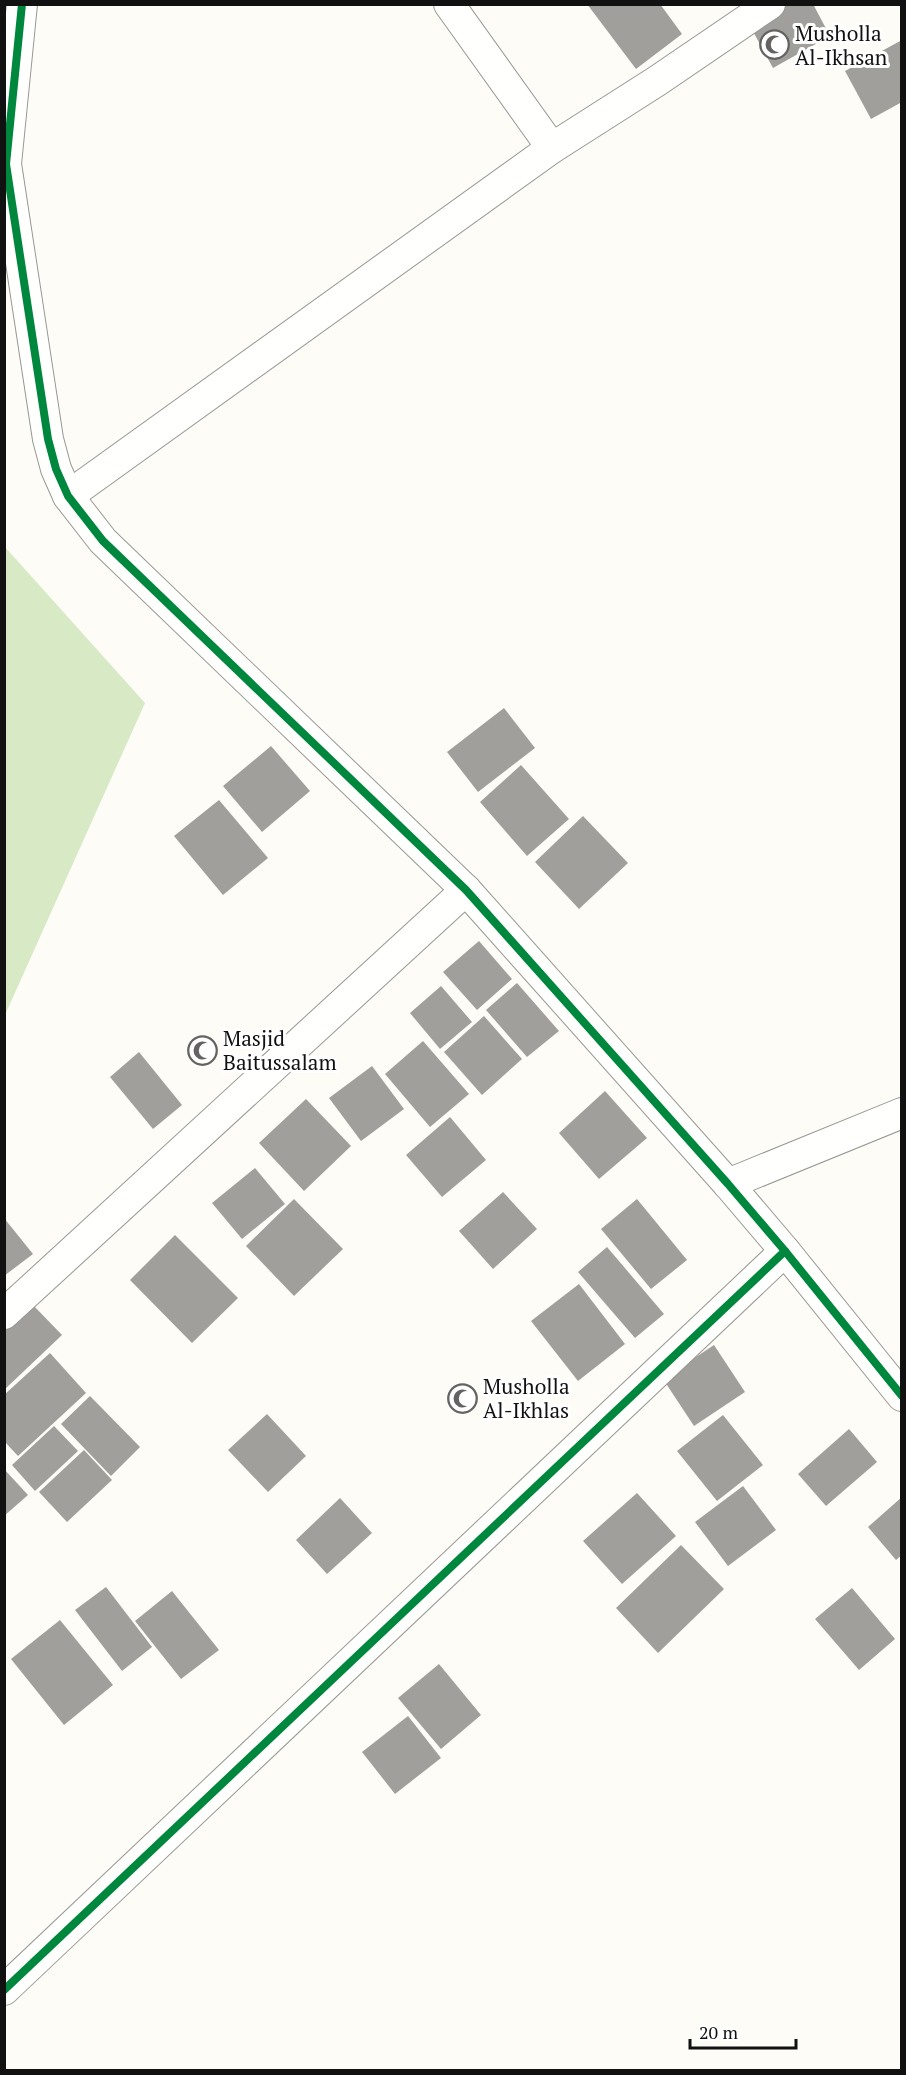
<svg xmlns="http://www.w3.org/2000/svg" width="906" height="2075" font-family="'PT Serif',serif">
  <rect width="100%" height="100%" fill="#fdfcf7"/>
  <polygon fill="#d8eac5" points="5,547 145,703 5,1015"/>
  <g fill="#a19f9c">
    <polygon points="587,4 660,4 682,34 636,69"/>
    <polygon points="788,4 813,4 830,36 773,68 750,26"/>
    <polygon points="902,40 902,102 871,119 845,71"/>
    <polygon points="504,708 535,748 478,792 447,752"/>
    <polygon points="271,746 310,791 262,832 223,786"/>
    <polygon points="521,765 569,819 527,856 480,802"/>
    <polygon points="219,800 268,858 223,895 174,836"/>
    <polygon points="583,816 628,863 579,909 535,862"/>
    <polygon points="479,941 512,979 477,1010 443,972"/>
    <polygon points="517,983 559,1031 527,1057 486,1010"/>
    <polygon points="441,986 472,1022 440,1049 410,1013"/>
    <polygon points="484,1016 522,1059 482,1095 444,1052"/>
    <polygon points="423,1041 469,1094 430,1127 385,1074"/>
    <polygon points="139,1052 182,1105 153,1129 110,1077"/>
    <polygon points="372,1066 404,1109 361,1141 329,1098"/>
    <polygon points="605,1091 647,1138 599,1179 559,1133"/>
    <polygon points="306,1099 351,1146 304,1191 259,1143"/>
    <polygon points="450,1117 486,1160 442,1197 406,1155"/>
    <polygon points="255,1168 285,1204 242,1239 212,1203"/>
    <polygon points="503,1192 537,1229 493,1269 459,1231"/>
    <polygon points="294,1199 343,1249 294,1296 246,1246"/>
    <polygon points="637,1199 687,1260 651,1289 601,1229"/>
    <polygon points="4,1218 33,1254 4,1276"/>
    <polygon points="175,1235 238,1298 192,1343 130,1280"/>
    <polygon points="607,1247 664,1314 635,1338 578,1272"/>
    <polygon points="579,1284 625,1344 578,1381 531,1321"/>
    <polygon points="32,1304 62,1335 4,1390 4,1330"/>
    <polygon points="714,1345 745,1392 694,1426 663,1379"/>
    <polygon points="50,1353 86,1393 18,1456 4,1441 4,1395"/>
    <polygon points="90,1396 140,1447 111,1476 61,1424"/>
    <polygon points="267,1414 306,1456 268,1492 228,1450"/>
    <polygon points="723,1415 763,1465 717,1501 677,1451"/>
    <polygon points="54,1426 78,1451 35,1491 12,1465"/>
    <polygon points="849,1429 877,1462 826,1506 798,1474"/>
    <polygon points="84,1450 112,1480 67,1522 39,1492"/>
    <polygon points="4,1469 28,1495 4,1516"/>
    <polygon points="743,1486 776,1530 728,1566 695,1522"/>
    <polygon points="637,1493 676,1536 622,1584 583,1541"/>
    <polygon points="902,1497 902,1555 896,1560 868,1527"/>
    <polygon points="340,1498 372,1533 327,1574 296,1540"/>
    <polygon points="681,1545 724,1589 658,1653 616,1608"/>
    <polygon points="106,1587 152,1647 122,1671 75,1610"/>
    <polygon points="852,1588 895,1639 859,1670 815,1619"/>
    <polygon points="172,1591 219,1650 181,1679 135,1621"/>
    <polygon points="60,1620 113,1685 64,1725 11,1659"/>
    <polygon points="439,1664 481,1715 441,1749 398,1698"/>
    <polygon points="408,1716 441,1758 395,1794 362,1752"/>
  </g>
  <g fill="none" stroke-linecap="round" stroke-linejoin="round">
    <defs>
      <g id="street">
        <polyline points="22,4 6,164 48,439 56,469 68,496 103,541 466,890 728,1184 785,1251 902,1396"/>
        <polyline points="449,4 552,148"/>
        <polyline points="68,496 552,148 657,81 770,4"/>
        <polyline points="728,1184 902,1113"/>
        <polyline points="4,1314 466,890"/>
        <polyline points="4,1990 785,1251"/>
      </g>
    </defs>
    <use href="#street" stroke="#979795" stroke-width="32"/>
    <use href="#street" stroke="#fffffe" stroke-width="30"/>
    <defs>
      <g id="cycleway">
        <polyline points="22,4 6,164 48,439 56,469 68,496 103,541 466,890 728,1184 785,1251 902,1396"/>
        <polyline points="4,1990 785,1251"/>
      </g>
    </defs>
    <use href="#cycleway" stroke="#fff" stroke-width="11"/>
    <use href="#cycleway" stroke="#00873e" stroke-width="8"/>
  </g>
  <defs>
    <symbol id="mosque-ring" viewBox="-11 -11 22 22"><circle r="9.5" fill="#fff" stroke="#646362" stroke-width="1.5"/><path d="M3.5-4.9A6 6 0 1 0 3.5 4.9A5 5 0 1 1 3.5-4.9Z" fill="#646362"/></symbol>
  </defs>
  <g fill-rule="evenodd">
    <use href="#mosque-ring" x="758" y="28" width="33" height="33"/>
    <use href="#mosque-ring" x="186" y="1034" width="33" height="33"/>
    <use href="#mosque-ring" x="446" y="1382" width="33" height="33"/>
  </g>
  <g text-anchor="middle" dominant-baseline="central" stroke-width="6" stroke-linejoin="round" paint-order="stroke">
    <g font-size="21" fill="#111" stroke="#fff" text-anchor="start">
      <text x="795" y="33">Musholla<tspan x="795" dy="24">Al-Ikhsan</tspan></text>
      <text x="223" y="1038">Masjid<tspan x="223" dy="24">Baitussalam</tspan></text>
      <text x="483" y="1386">Musholla<tspan x="483" dy="24">Al-Ikhlas</tspan></text>
    </g>
  </g>
  <rect width="906" height="2075" fill="none" stroke="#111111" stroke-width="12"/>
  <path d="M690 2039v9h106v-9" fill="none" stroke="#111111" stroke-width="3"/>
  <text x="699" y="2039" font-size="18" fill="#111111" stroke="#ffffff" stroke-width="4.5" paint-order="stroke">20 m</text>
</svg>
